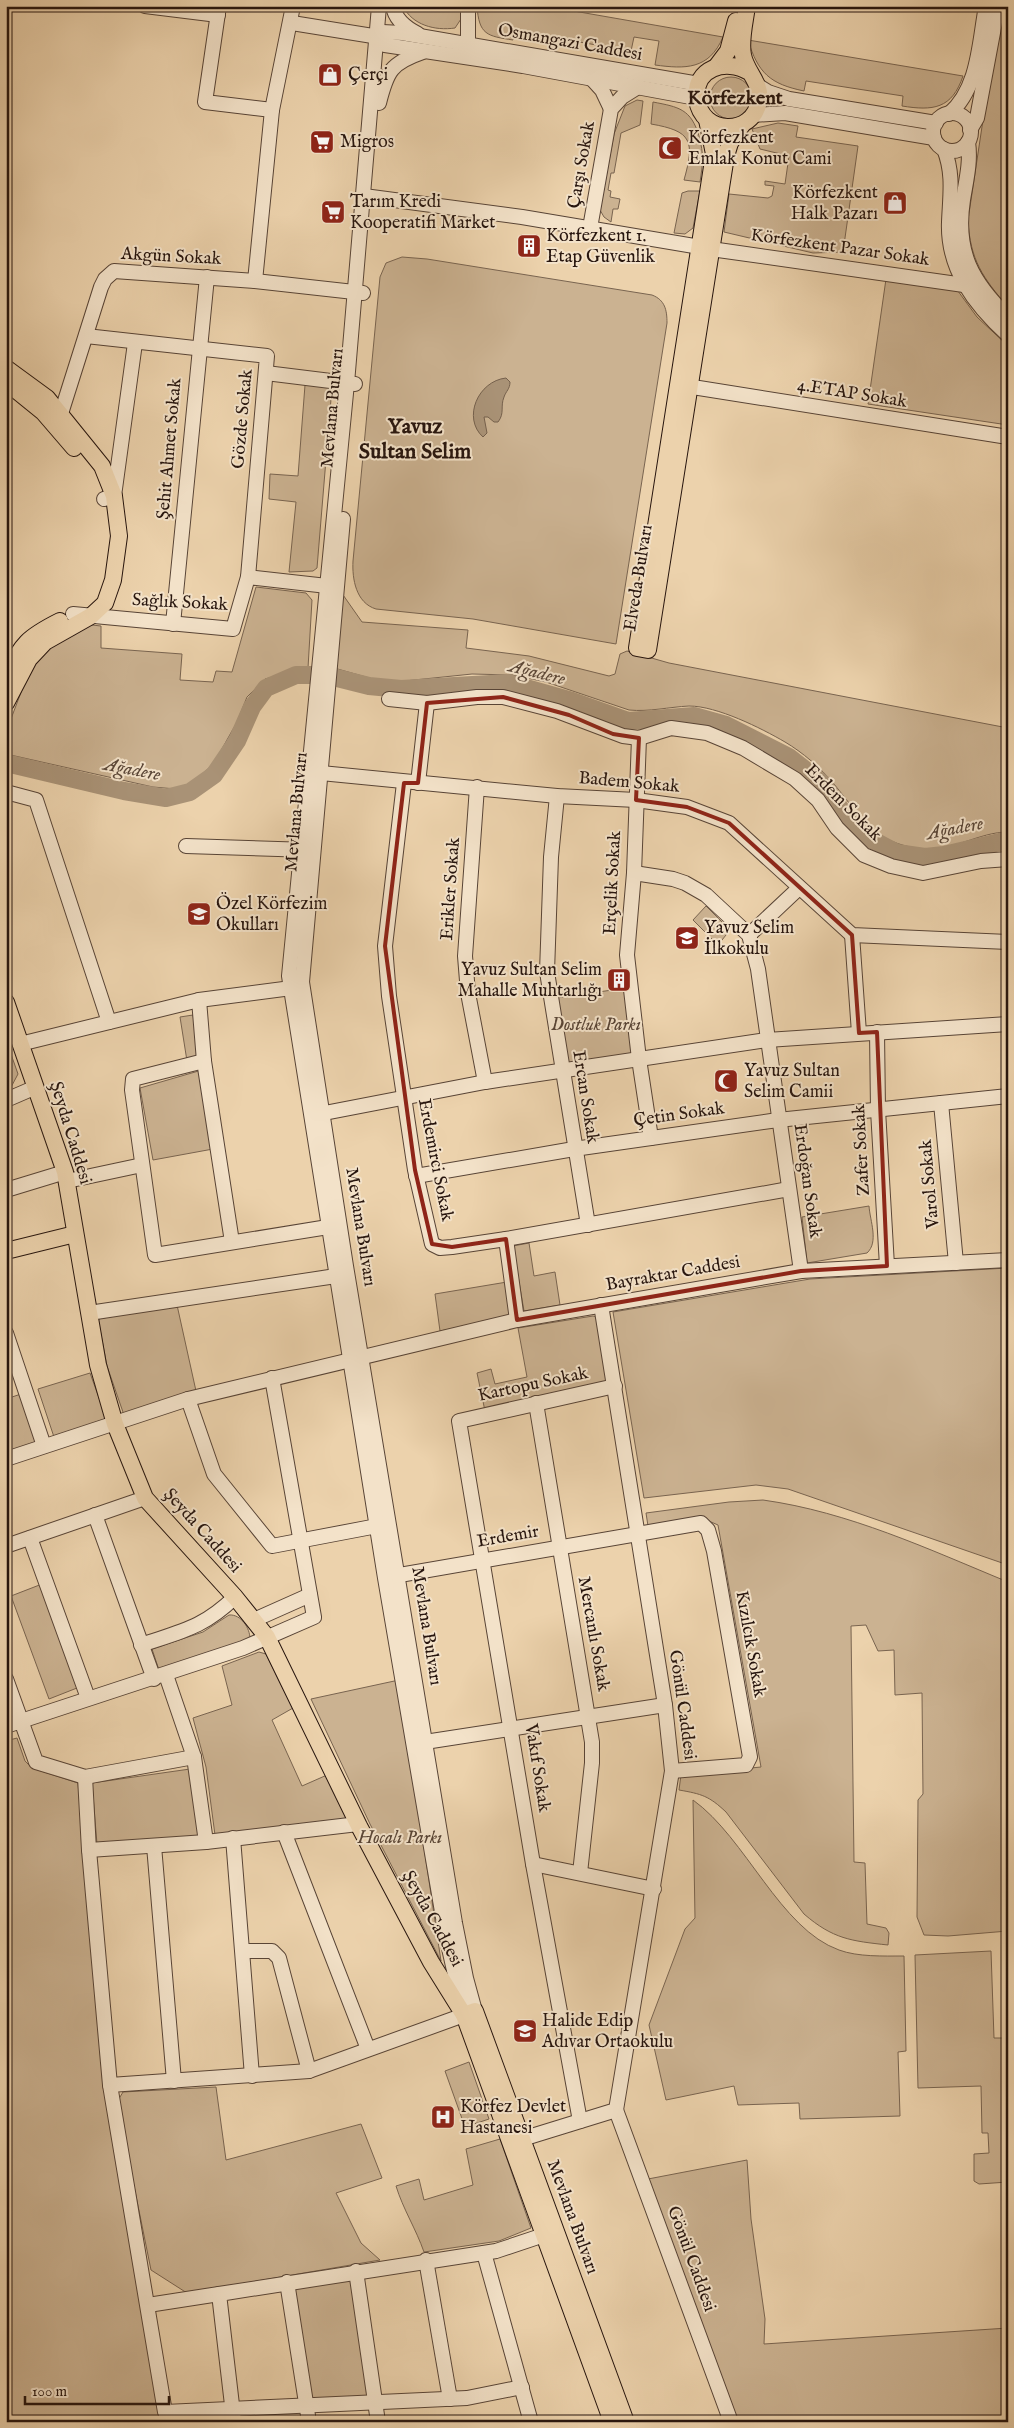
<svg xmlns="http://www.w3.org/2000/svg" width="1014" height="2428" font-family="'IM FELL English',serif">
  <rect width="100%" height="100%" fill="#ecd2ac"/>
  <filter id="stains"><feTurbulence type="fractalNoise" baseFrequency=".004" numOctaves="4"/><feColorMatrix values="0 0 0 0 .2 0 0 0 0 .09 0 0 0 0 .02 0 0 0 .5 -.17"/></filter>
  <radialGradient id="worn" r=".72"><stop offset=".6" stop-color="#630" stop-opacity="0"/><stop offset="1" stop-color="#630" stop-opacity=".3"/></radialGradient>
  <g fill="#cbb291" stroke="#796450">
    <path d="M403 6H463V16L455 28C435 31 412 25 403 6Z"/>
    <path d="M477 6H545L723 37C709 70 685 69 655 65L659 41 634 37 631 51 516 31 513 40C487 36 479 35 477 6Z"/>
    <path d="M1004 6H1008V307C983 278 970 260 968 220L992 60Z"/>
    <path d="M748 40 963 76C952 109 933 111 902 106L903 96 806 81 804 91C770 84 758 73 748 40Z"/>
    <circle cx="731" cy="98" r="21"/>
    <polygon points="637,100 643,101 640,125 621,133 614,173 611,173 608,190 611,191 610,197 620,199 618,209 613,209 611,222 604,217 600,210 614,134 625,106"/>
    <path d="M653 102C679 107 691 109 699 136 704 155 703 162 700 182L684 180C695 141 692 131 651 124Z"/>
    <polygon points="778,123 798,126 796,137 858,146 843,252 813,253 724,232 729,194 768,198 772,196 774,186 765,185 765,181 785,184 789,156 760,149 752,129"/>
    <polygon points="688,191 700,191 693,228 685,234 674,233 682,193"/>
    <path d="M402 257 427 259 652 295C665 300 667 310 667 323L616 644 473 619 376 609C356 603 352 579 353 561L380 277 386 263Z"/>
    <polygon points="886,279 955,287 977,317 1008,346 1008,425 868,404"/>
    <polygon points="305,385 332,387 317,568 313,571 289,572 296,502 269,499 270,474 298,476"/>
    <polygon points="256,587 306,593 312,600 308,668 265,679 247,697 237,722 214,763 195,781 176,789 153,787 6,754 6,732 34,658 83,624 101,626 101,648 182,654 180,680 213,682 216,671 232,672"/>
    <path d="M341 592 362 622 468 630 466 648 529 656 609 676 615 674 620 654 627 651 669 663 1008 728V832C979 832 952 852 922 849 873 843 862 818 834 784 821 768 802 752 785 742 761 728 717 706 689 706 669 707 649 712 629 710L546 682 512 675 472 674 395 682 373 679 334 668Z"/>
    <polygon points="706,906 730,930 718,945 693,920"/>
    <polygon points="626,988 635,1053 567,1063 557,998"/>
    <polygon points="193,1015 200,1057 187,1061 180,1017"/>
    <polygon points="6,1040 18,1074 9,1091 6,1093"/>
    <polygon points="202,1070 213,1149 153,1160 140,1088"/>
    <path d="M869 1206C870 1221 879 1242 867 1253L807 1263 802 1217Z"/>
    <polygon points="529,1243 534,1276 555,1272 560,1305 524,1311 513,1246"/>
    <polygon points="1008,1268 1008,1565 788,1489 756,1485 644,1498 613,1312 810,1279"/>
    <polygon points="507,1282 512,1317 440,1331 435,1294"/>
    <polygon points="177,1305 196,1391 124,1415 107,1366 98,1319"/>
    <polygon points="593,1316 597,1317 607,1381 485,1411 477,1373 491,1369 495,1384 527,1377 518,1328"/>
    <polygon points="90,1373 107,1420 54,1437 38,1389"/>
    <polygon points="21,1394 37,1442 6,1452 6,1399"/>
    <path d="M763 1500C849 1512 928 1549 1008 1582V1931L948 1936 924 1935 917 1917 918 1800 923 1794 922 1693 895 1695 894 1650 878 1651 866 1625 851 1626 854 1862 865 1863 867 1924 886 1928 889 1933 888 1945C851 1941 833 1939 804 1914L726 1812C709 1796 702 1794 679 1790L681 1775 761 1767 718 1525 702 1518 648 1526 646 1513 729 1502Z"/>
    <polygon points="42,1584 77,1688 49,1699 11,1596"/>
    <path d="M229 1615C241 1614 250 1628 250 1639L159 1670 152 1649 203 1632Z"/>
    <polygon points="259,1652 266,1654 293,1708 272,1720 302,1786 327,1775 350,1820 215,1835 206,1767 193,1718 232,1705 222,1666"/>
    <polygon points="399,1680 441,1961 370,1824 311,1699"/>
    <polygon points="17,1738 25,1761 32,1768 78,1783 103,2085 164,2419 217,2420 217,2422 6,2422 6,1741"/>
    <polygon points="190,1769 200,1836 97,1844 92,1783"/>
    <path d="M693 1800C746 1838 780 1929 839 1950 858 1957 883 1956 904 1956L906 2051 898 2052 900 2116 800 2119 799 2103 738 2105 734 2086 666 2100 649 2025 685 1929 695 1918Z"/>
    <polygon points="991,1951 994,2038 1008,2038 1008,2182 979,2184 974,2181 974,2154 989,2153 988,2133 982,2133 981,2086 918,2088 915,1955"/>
    <polygon points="469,2062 489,2119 465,2127 445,2071"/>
    <polygon points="216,2087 226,2160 361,2124 382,2178 336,2193 361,2243 380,2260 187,2293 151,2270 117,2102 123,2092"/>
    <path d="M500 2139 531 2228 499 2241 424 2252C416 2229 403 2209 396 2186L419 2179 424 2200 473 2185 466 2149Z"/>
    <polygon points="747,2160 751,2219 765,2319 764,2344 1008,2328 1008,2422 737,2422 648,2179"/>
    <polygon points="356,2271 375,2403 305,2406 287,2282"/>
  </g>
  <path fill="#a99276" stroke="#75604c" d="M506 378 510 382C510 389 506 391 504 397 500 407 505 413 498 422H494L488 417H484L487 433 483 437C462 418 478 381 506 378Z"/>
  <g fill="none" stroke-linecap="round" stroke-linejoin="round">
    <polyline stroke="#a99276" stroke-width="18" points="6,763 124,791 166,798 190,792 214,775 237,741 252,707 266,688 296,675 325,675 369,686 401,689 508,683 572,701 628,721 694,716 726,725 789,757 822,783 853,826 863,835 897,853 925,857 944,855 1008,840"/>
    <defs>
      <g id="minor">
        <polyline points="145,6 218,15"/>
        <polyline points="219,6 205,102 272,110 293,6"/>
        <path d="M393 6C395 20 406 28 418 34"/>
        <polyline points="292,23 379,37"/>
        <polyline points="379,30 381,43 385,45 523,66 696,98"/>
        <polyline points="378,42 382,32 402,33 699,84"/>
        <polyline points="468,44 468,6"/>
        <polyline points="592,79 602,90 611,109"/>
        <polyline points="757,85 768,92 789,99 936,123"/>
        <path d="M379 103C387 71 391 63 423 52"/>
        <circle cx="952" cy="132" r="19"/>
        <path d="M949 114C979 88 979 43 986 6"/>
        <polyline points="753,115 785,113 934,138"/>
        <polyline points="970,130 977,118 998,6"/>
        <path d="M968 142C971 162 966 181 963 200 955 252 972 282 1008 317"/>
        <path d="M944 149C954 174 950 196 949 222 947 269 975 305 1008 335"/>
        <polyline points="364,196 522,217 700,247"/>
        <polyline points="590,228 611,109 622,97 638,87"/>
        <polyline points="711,249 964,285"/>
        <polyline points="255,281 272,110"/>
        <polyline points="86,336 267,356 248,577"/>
        <polyline points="266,373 355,384"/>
        <polyline points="680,385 1008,437"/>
        <polyline points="58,423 101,287 105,279 114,271 255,281 363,293"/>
        <polyline points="104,499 114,496 135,343"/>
        <polyline points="343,519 302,982 346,1266 455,1923 466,1978 475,2011"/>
        <polyline points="73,614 233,629 248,577 336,587"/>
        <polyline points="173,624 207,277"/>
        <polyline points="389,699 427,703 477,697 503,697 557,711 623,736 639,738 671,728 707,733 743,748 795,779 818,800 837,828 864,855 891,866 923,873 981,861 1008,859"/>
        <polyline points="639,738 634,873 627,955 639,1059 651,1138"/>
        <polyline points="321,773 557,796 636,800 687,807 729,823 852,935 1008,942"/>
        <polyline points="404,783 385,946 389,996 415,1170 432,1244 440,1248 452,1247 506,1239 789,1189"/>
        <polyline points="418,783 427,703"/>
        <polyline points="477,787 465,956 468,993 485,1082"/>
        <polyline points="6,792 36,800 109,1022"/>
        <polyline points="557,796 551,857 547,972 588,1225"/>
        <polyline points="186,846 310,850"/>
        <polyline points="634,873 673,879 685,883 706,895 749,935 758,969 801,1271"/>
        <polyline points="749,935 799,888"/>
        <polyline points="852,935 859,1033"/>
        <polyline points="199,1000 204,1061 232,1242"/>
        <polyline points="877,1032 878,1110 887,1266"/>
        <polyline points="20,1044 199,1000 299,987"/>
        <polyline points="204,1061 133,1079 132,1090 155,1255 328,1227"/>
        <polyline points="6,1100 36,1087"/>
        <polyline points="941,1103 956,1263"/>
        <polyline points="314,1115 485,1082 767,1040 1008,1024"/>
        <polyline points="416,1176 574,1149 778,1120 1008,1096"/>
        <polyline points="67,1181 142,1165"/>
        <polyline points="6,1190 65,1172"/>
        <polyline points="506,1239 517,1320"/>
        <polyline points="89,1313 336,1276"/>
        <polyline points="6,1333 44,1446"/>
        <polyline points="188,1399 214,1474 272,1546 377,1526"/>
        <polyline points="536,1403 592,1742 592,1763 580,1873"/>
        <polyline points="6,1459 188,1399 517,1320 801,1271 1008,1260"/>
        <polyline points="95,1515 154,1679"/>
        <polyline points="30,1538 88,1698"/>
        <polyline points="6,1546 145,1498"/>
        <polyline points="388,1577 701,1523 708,1530 714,1551 750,1757 746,1765 672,1771"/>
        <polyline points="254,1620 310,1595"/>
        <path d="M141 1645C182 1631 203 1628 235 1597"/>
        <polyline points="6,1679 36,1762 85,1777 194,1757 166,1675"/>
        <polyline points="6,1726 243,1648 314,1617 272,1378"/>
        <polyline points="425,1742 665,1705"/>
        <polyline points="194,1757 206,1842"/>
        <polyline points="85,1777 89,1850 110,2085 165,2412 467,2398 522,2387"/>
        <polyline points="284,1832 368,2049"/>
        <polyline points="233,1838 252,2076"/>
        <polyline points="154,1846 174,2081"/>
        <polyline points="89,1850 206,1842 358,1824"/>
        <polyline points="533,1864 654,1889"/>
        <polyline points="243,1951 272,1951 279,1958 309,2071"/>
        <polyline points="110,2085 309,2071 464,2015 446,1935 385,1578 289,976 347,383 379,6"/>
        <polyline points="616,2110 731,2422"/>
        <polyline points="580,2121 533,1864 459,1421 615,1386"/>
        <polyline points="522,2139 616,2110 672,1771 665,1705 601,1305"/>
        <polyline points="484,2253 531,2422"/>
        <polyline points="426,2260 450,2399"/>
        <polyline points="356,2271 378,2422"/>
        <polyline points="287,2282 309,2422"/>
        <polyline points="148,2305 219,2294"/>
        <polyline points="234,2422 219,2294 496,2251 544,2235"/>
      </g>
      <g id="major">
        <path d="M747 6C745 22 740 40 743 55 746 72 762 83 759 101 753 137 701 135 697 99 693 68 726 58 749 72"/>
        <polyline points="716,67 728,51 736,21"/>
        <polyline points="707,120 714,154 637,648 648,650 726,156 730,143 742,125"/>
        <polyline points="6,368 47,398 102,466 114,496 119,536 113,580 105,603 91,616 45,642 29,659 6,703"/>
        <polyline points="6,382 43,412 74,448"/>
        <path d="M6 676C21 644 28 637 60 621"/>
        <polyline points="6,1002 65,1172 98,1365 115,1424 145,1498 235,1597 267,1637 359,1826 431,1962 464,2015 612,2422"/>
        <polyline points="6,1251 75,1234"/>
        <polyline points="464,2015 475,2011 626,2422"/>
      </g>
    </defs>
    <use href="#minor" stroke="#584436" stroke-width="16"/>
    <use href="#major" stroke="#27150e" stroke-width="18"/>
    <use href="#minor" stroke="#f3e2c9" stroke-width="14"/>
    <use href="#major" stroke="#ecd2ac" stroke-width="16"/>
  </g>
  <path fill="none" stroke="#8f2418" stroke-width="4" stroke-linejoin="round" d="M503 697 569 715 613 734 639 738 636 800 687 807 729 823 852 935 859 1033 877 1032 887 1266 801 1271 517 1320 506 1239 452 1247 432 1244 415 1170 385 946 404 783H418L427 703Z"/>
  <defs>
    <symbol id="shop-square" viewBox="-11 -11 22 22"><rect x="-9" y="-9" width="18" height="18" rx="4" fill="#8f2418" stroke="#f3e2c9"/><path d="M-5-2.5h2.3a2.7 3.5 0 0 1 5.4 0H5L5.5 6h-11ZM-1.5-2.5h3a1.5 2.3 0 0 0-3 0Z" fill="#fff"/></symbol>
    <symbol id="supermarket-square" viewBox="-11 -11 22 22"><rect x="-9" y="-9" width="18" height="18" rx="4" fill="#8f2418" stroke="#f3e2c9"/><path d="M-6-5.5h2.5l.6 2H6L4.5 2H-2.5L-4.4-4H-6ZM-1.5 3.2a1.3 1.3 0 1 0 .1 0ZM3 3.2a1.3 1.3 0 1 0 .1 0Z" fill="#fff"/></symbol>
    <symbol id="mosque-square" viewBox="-11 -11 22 22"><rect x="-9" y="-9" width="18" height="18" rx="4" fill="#8f2418" stroke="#f3e2c9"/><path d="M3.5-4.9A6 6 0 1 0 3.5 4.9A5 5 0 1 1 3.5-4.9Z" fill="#fff"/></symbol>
    <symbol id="building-square" viewBox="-11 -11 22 22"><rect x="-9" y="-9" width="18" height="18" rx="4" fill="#8f2418" stroke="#f3e2c9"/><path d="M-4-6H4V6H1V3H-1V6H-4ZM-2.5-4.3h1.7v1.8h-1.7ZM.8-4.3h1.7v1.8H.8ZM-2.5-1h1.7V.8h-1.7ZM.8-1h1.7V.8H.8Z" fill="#fff"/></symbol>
    <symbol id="school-square" viewBox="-11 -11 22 22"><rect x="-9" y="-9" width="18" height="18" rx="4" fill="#8f2418" stroke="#f3e2c9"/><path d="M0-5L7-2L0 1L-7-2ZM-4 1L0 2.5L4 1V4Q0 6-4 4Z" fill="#fff"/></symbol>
    <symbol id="hospital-square" viewBox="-11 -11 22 22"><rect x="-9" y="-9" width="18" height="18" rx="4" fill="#8f2418" stroke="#f3e2c9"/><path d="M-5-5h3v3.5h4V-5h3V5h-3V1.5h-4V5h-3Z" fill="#fff"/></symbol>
  </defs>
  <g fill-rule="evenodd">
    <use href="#shop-square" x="316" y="61" width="28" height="28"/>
    <use href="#supermarket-square" x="308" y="128" width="28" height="28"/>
    <use href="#mosque-square" x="656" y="134" width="28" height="28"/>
    <use href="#shop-square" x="881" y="189" width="28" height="28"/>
    <use href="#supermarket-square" x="319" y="198" width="28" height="28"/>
    <use href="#building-square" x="515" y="232" width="28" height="28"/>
    <use href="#school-square" x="185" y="900" width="28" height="28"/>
    <use href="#school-square" x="673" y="924" width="28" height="28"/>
    <use href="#building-square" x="605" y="966" width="28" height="28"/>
    <use href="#mosque-square" x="712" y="1067" width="28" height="28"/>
    <use href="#school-square" x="511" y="2017" width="28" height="28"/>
    <use href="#hospital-square" x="429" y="2103" width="28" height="28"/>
  </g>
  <g text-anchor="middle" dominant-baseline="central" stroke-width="4" stroke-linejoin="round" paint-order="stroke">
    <g font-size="18" fill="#27150e" stroke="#f3e2c9">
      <text transform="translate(570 43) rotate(10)">Osmangazi Caddesi</text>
      <text transform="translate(582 165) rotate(-80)">Çarşı Sokak</text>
      <text transform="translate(840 248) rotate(8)">Körfezkent Pazar Sokak</text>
      <text transform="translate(171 257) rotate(3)">Akgün Sokak</text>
      <text transform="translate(852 394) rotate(9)">4.ETAP Sokak</text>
      <text transform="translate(333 408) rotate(-85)">Mevlana Bulvarı</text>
      <text transform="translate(243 419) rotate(-85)">Gözde Sokak</text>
      <text transform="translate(170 449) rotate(-85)">Şehit Ahmet Sokak</text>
      <text transform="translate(639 578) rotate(-81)">Elveda Bulvarı</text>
      <text transform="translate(180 603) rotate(3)">Sağlık Sokak</text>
      <text transform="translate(629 783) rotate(5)">Badem Sokak</text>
      <text transform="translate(843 803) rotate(45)">Erdem Sokak</text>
      <text transform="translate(297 812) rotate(-85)">Mevlana Bulvarı</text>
      <text transform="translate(613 883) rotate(-87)">Erçelik Sokak</text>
      <text transform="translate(451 889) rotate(-86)">Erikler Sokak</text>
      <text transform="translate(585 1097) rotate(81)">Ercan Sokak</text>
      <text transform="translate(679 1115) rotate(-8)">Çetin Sokak</text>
      <text transform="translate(70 1133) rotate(73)">Şeyda Caddesi</text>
      <text transform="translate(862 1150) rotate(-93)">Zafer Sokak</text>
      <text transform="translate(435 1160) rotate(79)">Erdemirci Sokak</text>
      <text transform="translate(807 1181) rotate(82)">Erdoğan Sokak</text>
      <text transform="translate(930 1184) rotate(-95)">Varol Sokak</text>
      <text transform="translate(360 1227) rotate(81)">Mevlana Bulvarı</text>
      <text transform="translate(673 1274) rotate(-10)">Bayraktar Caddesi</text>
      <text transform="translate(533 1385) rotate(-12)">Kartopu Sokak</text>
      <text transform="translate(202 1531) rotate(48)">Şeyda Caddesi</text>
      <text transform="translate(508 1537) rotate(-10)">Erdemir</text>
      <text transform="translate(426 1626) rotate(81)">Mevlana Bulvarı</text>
      <text transform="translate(593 1634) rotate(80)">Mercanlı Sokak</text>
      <text transform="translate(750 1644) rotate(80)">Kızılcık Sokak</text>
      <text transform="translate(682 1705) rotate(82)">Gönül Caddesi</text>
      <text transform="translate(537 1768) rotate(81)">Vakıf Sokak</text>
      <text transform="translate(432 1919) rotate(61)">Şeyda Caddesi</text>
      <text transform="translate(572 2217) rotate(70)">Mevlana Bulvarı</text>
      <text transform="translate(691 2259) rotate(70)">Gönül Caddesi</text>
    </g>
    <g font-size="18" fill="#27150e" stroke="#f3e2c9" text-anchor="start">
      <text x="348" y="75">Çerçi</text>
      <text x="688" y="138">Körfezkent<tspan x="688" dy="21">Emlak Konut Cami</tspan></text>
      <text x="340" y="142">Migros</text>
      <text x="878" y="193" text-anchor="end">Körfezkent<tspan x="878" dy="21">Halk Pazarı</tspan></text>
      <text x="350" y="202">Tarım Kredi<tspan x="350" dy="21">Kooperatifi Market</tspan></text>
      <text x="546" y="236">Körfezkent 1.<tspan x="546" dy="21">Etap Güvenlik</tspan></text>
      <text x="216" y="904">Özel Körfezim<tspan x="216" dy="21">Okulları</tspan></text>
      <text x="704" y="928">Yavuz Selim<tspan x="704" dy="21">İlkokulu</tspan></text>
      <text x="602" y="970" text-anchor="end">Yavuz Sultan Selim<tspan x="602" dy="21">Mahalle Muhtarlığı</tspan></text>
      <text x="744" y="1071">Yavuz Sultan<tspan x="744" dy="21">Selim Camii</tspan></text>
      <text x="542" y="2021">Halide Edip<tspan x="542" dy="21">Adıvar Ortaokulu</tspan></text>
      <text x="460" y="2107">Körfez Devlet<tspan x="460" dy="21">Hastanesi</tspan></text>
    </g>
    <g font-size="18" font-style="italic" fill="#584435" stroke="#f3e2c9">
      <text x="596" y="1025">Dostluk Parkı</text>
      <text x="400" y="1838">Hocalı Parkı</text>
    </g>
    <g font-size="19" font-style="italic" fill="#5b4738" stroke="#f3e2c9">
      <text transform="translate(537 673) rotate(14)">Ağadere</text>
      <text transform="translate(132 770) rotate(11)">Ağadere</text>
      <text transform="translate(955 829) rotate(-11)">Ağadere</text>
    </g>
    <g font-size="20" font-weight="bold" fill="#27150e" stroke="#f3e2c9">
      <text x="735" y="98">Körfezkent</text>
    </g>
    <g font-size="22" font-weight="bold" fill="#27150e" stroke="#f3e2c9">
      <text x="415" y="427">Yavuz<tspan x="415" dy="25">Sultan Selim</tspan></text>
    </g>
  </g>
  <rect width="1014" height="2428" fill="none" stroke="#ecd2ac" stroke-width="25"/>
  <rect x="8" y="8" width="999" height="2413" fill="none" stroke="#27150e" stroke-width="2.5"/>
  <rect x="12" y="12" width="989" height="2403" fill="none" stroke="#27150e"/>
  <path d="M25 2396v8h144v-8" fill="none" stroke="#27150e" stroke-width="2.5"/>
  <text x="32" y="2396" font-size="15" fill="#27150e" stroke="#f3e2c9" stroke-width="4" paint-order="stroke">100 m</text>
  <rect width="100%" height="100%" filter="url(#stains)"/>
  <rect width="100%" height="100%" fill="url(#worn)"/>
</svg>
